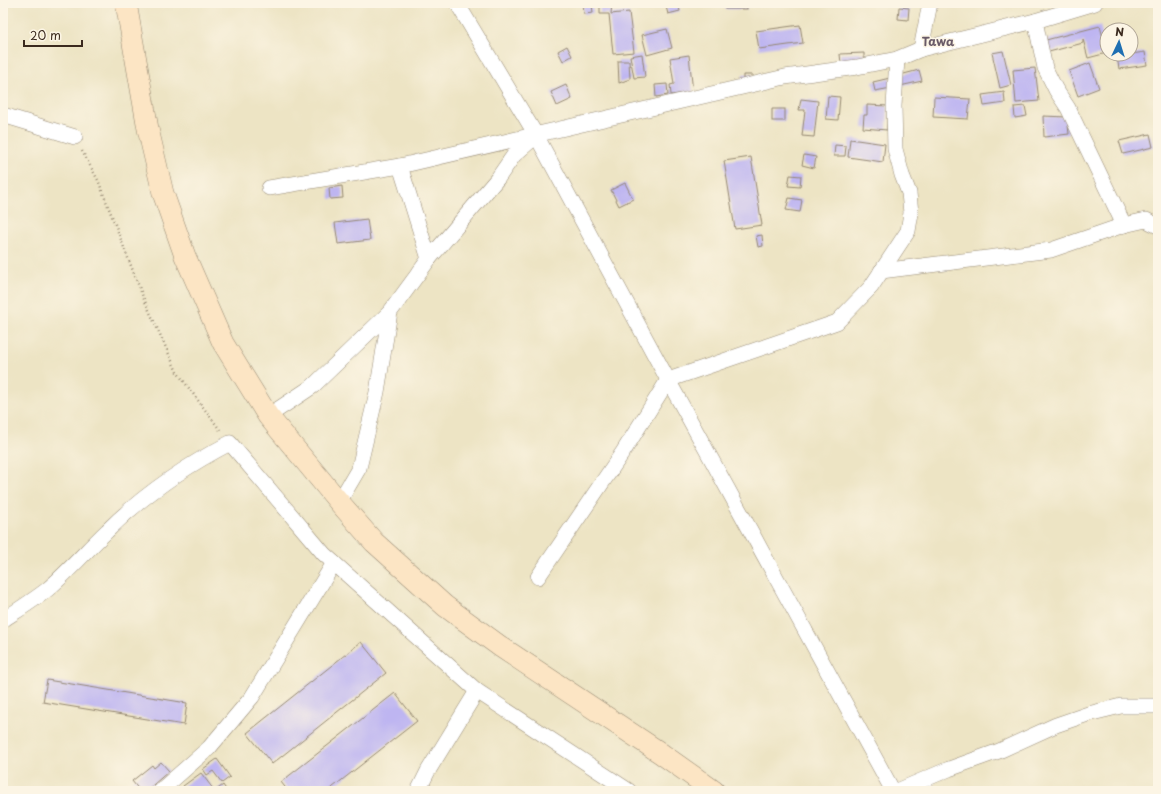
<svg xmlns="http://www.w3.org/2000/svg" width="1161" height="794" font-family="'Playpen Sans',sans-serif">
  <rect width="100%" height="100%" fill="#fcf5e5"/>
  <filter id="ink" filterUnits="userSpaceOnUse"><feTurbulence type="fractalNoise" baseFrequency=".025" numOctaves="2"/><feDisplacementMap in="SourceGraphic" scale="8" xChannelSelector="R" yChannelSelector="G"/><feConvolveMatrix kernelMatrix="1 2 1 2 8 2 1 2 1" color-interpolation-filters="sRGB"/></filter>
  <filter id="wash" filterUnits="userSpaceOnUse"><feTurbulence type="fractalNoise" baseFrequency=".012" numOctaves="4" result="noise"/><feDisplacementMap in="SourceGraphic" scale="16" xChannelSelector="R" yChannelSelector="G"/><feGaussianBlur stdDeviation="0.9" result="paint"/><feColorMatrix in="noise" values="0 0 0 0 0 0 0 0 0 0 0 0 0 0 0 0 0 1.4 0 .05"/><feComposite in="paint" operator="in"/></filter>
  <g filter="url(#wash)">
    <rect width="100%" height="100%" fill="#ede4c4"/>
    <g id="blocks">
      <g fill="#beb5f1">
        <polygon points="600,3 612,3 611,14 629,12 634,52 613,54 609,14 600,14"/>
        <polygon points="665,3 678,3 680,11 668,14"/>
        <rect x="725" y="3" width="22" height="6"/>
        <polygon points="583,4 592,4 593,13 584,14"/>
        <polygon points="899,7 909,8 908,20 898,19"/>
        <polygon points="800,25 803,43 759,49 756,31"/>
        <polygon points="1100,26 1107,53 1088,58 1083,39 1083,43 1045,53 1042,41"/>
        <polygon points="667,29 672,48 647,55 642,35"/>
        <polygon points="567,46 572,56 563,61 558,51"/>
        <polygon points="1003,51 1011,85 1000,88 992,53"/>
        <polygon points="1145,52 1147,65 1119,69 1117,56"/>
        <polygon points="864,53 864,63 841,64 840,54"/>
        <polygon points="642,54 645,77 634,78 630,56"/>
        <polygon points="689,55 693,92 671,95 670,85 674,84 670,58"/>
        <polygon points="618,61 629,61 630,79 619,83"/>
        <polygon points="1090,63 1099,88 1078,96 1069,71"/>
        <polygon points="1035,68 1039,101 1016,103 1013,70"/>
        <polygon points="919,70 922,81 900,86 900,75"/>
        <polygon points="743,75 753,75 753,81 743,82"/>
        <polygon points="890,78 891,88 875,91 873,82"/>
        <polygon points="667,84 668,95 656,97 655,85"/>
        <polygon points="566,85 572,99 557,106 551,92"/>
        <polygon points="1004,92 1005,103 984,106 982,95"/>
        <polygon points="828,96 840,97 838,120 826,119"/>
        <polygon points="934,97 970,99 968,119 933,117"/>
        <polygon points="801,99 818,101 814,137 802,136 805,110 799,110"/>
        <polygon points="867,105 888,106 887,130 863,128 864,115 867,115"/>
        <polygon points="1025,106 1027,116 1015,118 1014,107"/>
        <rect x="772" y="109" width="13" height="12"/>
        <polygon points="1043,116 1067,117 1069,134 1044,137"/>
        <polygon points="1150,134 1153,147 1123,154 1119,141"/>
        <polygon points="850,139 885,144 883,162 848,157"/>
        <polygon points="835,145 846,146 845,156 834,156"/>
        <polygon points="804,155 816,157 814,168 802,165"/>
        <polygon points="751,157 762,225 735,229 724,161"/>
        <polygon points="790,175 801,176 800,187 788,186"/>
        <polygon points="625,183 633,199 619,206 611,190"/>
        <polygon points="342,186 343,198 330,199 329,188"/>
        <polygon points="789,198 802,200 800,212 786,210"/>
        <polygon points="367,219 370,240 338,244 335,223"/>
        <polygon points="762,235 763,246 758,247 756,236"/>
        <polygon points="361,642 386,673 272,764 247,733"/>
        <polygon points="47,680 187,703 184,725 43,702"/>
        <polygon points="395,693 417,721 328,791 288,791 281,782"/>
        <polygon points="217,759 230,777 222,783 213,771 207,775 203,769"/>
        <polygon points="161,762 169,771 146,791 140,791 132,781 152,765 154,768"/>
        <polygon points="201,773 214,790 212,791 187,791 183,786"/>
        <polygon points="223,785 227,791 215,791"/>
      </g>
    </g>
  </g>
  <g filter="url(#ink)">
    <use href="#blocks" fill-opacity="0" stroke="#948771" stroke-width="1"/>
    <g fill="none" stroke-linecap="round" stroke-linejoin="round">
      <defs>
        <g id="minor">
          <polyline points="457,3 536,135 668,380 893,791"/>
          <polyline points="1035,21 1045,68 1056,90 1068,108 1124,225 1146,220 1158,226"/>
          <polyline points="921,49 930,3"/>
          <polyline points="3,115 75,137"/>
          <polyline points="400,166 429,259"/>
          <polyline points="269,188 400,166 785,77 857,67 897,59 921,49 1035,21 1095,3"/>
          <polyline points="881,271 1051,250 1124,225"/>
          <polyline points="268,416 313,386 390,312"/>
          <polyline points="339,502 359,468 377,392 390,312 429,259 498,178 514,155 536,136"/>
          <polyline points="538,577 623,452 668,380 837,322 871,287 908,231 911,213 909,193 902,175 895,149 894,106 897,59"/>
          <path d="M3 620C18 610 34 600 48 589 69 571 87 550 107 531 142 496 186 466 230 443L324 554 477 691 629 791"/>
          <polyline points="160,791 209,748 252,697 334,563"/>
          <polyline points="418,791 428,771 477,691"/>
          <polyline points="897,791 949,769 999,751 1056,725 1088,714 1121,706 1158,706"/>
        </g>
        <polyline id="secondary" points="126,3 148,129 163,193 185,256 223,343 268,416 339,502 374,542 445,606 501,647 659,752 714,791"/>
      </defs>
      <use href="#minor" stroke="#948771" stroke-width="16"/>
      <use href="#secondary" stroke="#948771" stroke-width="22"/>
      <polyline stroke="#948771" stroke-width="2.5" stroke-dasharray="1 3" stroke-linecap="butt" points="82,151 98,180 143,297 177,372 220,430"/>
      <use href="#minor" stroke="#fff" stroke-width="15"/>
      <use href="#secondary" stroke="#fce5c4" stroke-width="21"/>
    </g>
  </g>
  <g text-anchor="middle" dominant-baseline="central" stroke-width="3" stroke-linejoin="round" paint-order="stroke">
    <g font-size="12" font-weight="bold" fill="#695b68" stroke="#fcf5e5">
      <text x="938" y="41">Tawa</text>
    </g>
  </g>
  <rect width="1161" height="794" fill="none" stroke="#fcf5e5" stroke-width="16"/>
  <g transform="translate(1119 42) rotate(4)"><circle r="19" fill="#fcf5e5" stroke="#afa495"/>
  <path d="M0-3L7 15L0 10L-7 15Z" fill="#1f6fb2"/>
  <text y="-6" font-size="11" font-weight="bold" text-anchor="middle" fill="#3b2a1e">N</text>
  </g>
  <path d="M24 40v6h58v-6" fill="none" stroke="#3b2a1e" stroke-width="2"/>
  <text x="30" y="40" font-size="12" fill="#3b2a1e" stroke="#fcf5e5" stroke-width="3" paint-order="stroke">20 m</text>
</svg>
